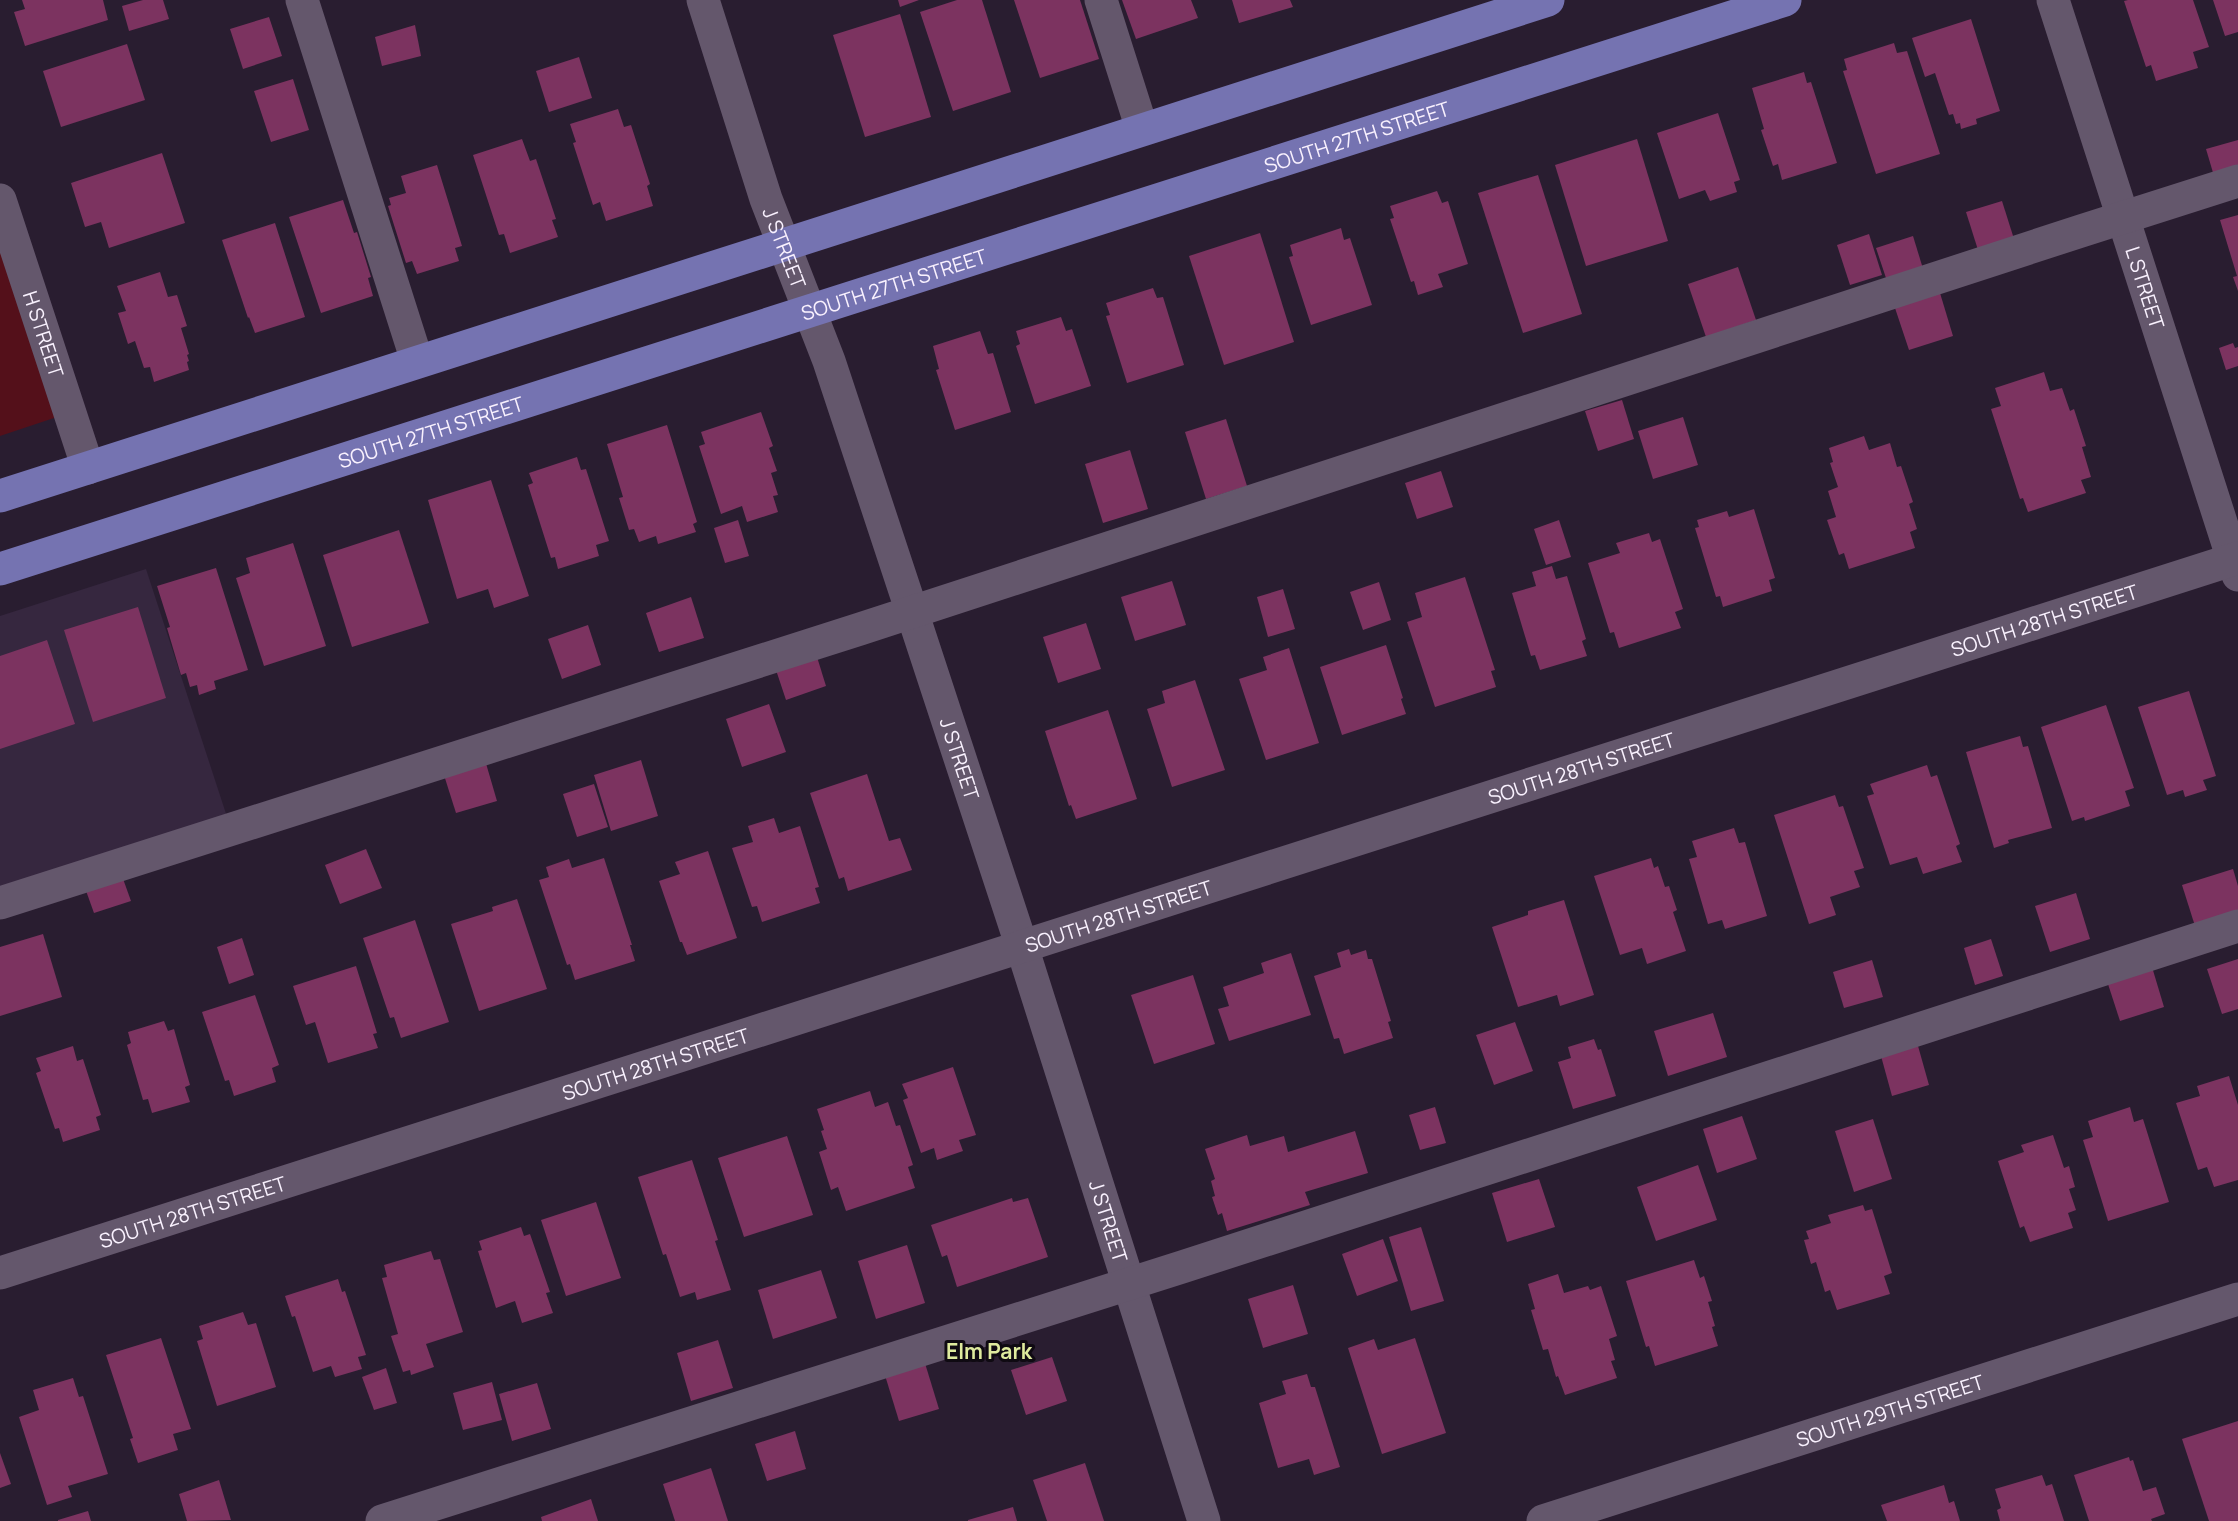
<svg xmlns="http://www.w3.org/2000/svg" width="2238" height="1521" font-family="Manrope,sans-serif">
  <rect width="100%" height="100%" fill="#291d30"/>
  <polygon fill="#36273f" points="146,569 231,829 0,903 0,616"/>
  <polygon fill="#54101a" points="0,200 69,413 0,436"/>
  <g fill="#7c3360">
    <polygon points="22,0 103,0 108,20 25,46 14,12 25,9"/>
    <polygon points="143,0 163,0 169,19 129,31 122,6"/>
    <polygon points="898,0 919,0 900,7"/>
    <polygon points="957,0 982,0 1011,92 953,111 920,12"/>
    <polygon points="1014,0 1080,0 1099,59 1040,78"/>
    <polygon points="1122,0 1191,0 1198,18 1136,39"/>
    <polygon points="1232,0 1290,0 1293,7 1239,23"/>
    <polygon points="2128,0 2193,0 2209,47 2193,52 2198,68 2156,81 2151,65 2146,67 2124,1"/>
    <polygon points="2213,0 2238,0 2238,32 2225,36"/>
    <polygon points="900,14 931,117 865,137 833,35"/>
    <polygon points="269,17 282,56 243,69 230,29"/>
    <polygon points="1971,19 2000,111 1976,119 1977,124 1961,129 1960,123 1956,124 1953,114 1949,115 1935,73 1925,77 1912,38"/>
    <polygon points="415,25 421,56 382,66 375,37"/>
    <polygon points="1894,43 1897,53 1907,51 1940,154 1876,174 1843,71 1847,70 1844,59"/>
    <polygon points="127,44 145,100 61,127 43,71"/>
    <polygon points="579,57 592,98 549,112 536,71"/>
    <polygon points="1804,72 1807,83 1811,82 1837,163 1782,180 1778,164 1773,166 1761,130 1764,129 1752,88"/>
    <polygon points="293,79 309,130 271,142 254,91"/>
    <polygon points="618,109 624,127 631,125 650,184 647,186 653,206 606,221 600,202 593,205 573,143 576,142 570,124"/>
    <polygon points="1718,113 1740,180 1734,182 1737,192 1710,201 1705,190 1679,199 1657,133"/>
    <polygon points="522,139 530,161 536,159 556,219 552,220 558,237 510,253 504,234 499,235 473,155"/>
    <polygon points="1637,139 1668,241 1586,266 1555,165"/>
    <polygon points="2238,140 2238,169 2214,176 2206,149"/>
    <polygon points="162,153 185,223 109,248 101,222 85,227 71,183"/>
    <polygon points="437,165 462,246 455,248 459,261 417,274 412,261 406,263 388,206 391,205 389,198 406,193 401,176"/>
    <polygon points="1538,175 1582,314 1523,333 1478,193"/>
    <polygon points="1437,191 1442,203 1448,201 1468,264 1438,274 1443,287 1418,295 1414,281 1411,282 1390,219 1394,218 1390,206"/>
    <polygon points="343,200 354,233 357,232 371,277 368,278 373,296 321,313 289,217"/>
    <polygon points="2002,201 2014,239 1978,250 1966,212"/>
    <polygon points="2238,215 2238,291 2233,277 2237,276 2220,220"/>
    <polygon points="275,223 305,317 255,333 249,317 248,318 222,240"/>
    <polygon points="1341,228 1344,240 1350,238 1372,305 1311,325 1289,257 1293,256 1290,245"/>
    <polygon points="1260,233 1294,342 1224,365 1189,256"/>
    <polygon points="1869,234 1882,275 1850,285 1837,245"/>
    <polygon points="1913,236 1924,272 1888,284 1876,248"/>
    <polygon points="1738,267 1756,320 1706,337 1688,284"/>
    <polygon points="160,272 168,297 177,295 187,326 181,328 189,354 187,355 189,361 187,362 189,370 154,382 150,367 144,368 135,341 128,344 118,313 126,311 117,286"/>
    <polygon points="1153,288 1157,298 1163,297 1184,365 1127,383 1106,316 1110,315 1106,303"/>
    <polygon points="1940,293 1953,336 1909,350 1895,308"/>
    <polygon points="1061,317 1066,331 1072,329 1091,386 1035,404 1016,346 1020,344 1016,331"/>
    <polygon points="980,331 988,354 993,353 1011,412 955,430 936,370 939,369 933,346"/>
    <polygon points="2233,343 2235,348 2238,347 2238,366 2226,370 2219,348"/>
    <polygon points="2044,372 2050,391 2062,388 2070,411 2074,409 2086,446 2082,447 2091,477 2081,480 2086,493 2028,512 2023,498 2020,499 1991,409 2001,406 1995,388"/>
    <polygon points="1622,400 1634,439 1598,451 1585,411"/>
    <polygon points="761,412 773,446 769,448 777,471 771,473 778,495 773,496 778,512 747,522 742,506 721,514 699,446 705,444 701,432"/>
    <polygon points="1683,417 1698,465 1653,479 1638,431"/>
    <polygon points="1226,419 1247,486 1206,499 1185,432"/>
    <polygon points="667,425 697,522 693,524 696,532 658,544 656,536 639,542 634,529 629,530 619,498 623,497 607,444"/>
    <polygon points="1864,436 1869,450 1890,443 1897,467 1901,466 1913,502 1909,504 1917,529 1910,532 1915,548 1849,569 1844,553 1839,555 1827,520 1836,517 1828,491 1838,487 1830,463 1833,462 1829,448"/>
    <polygon points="1130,450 1148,509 1103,523 1085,464"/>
    <polygon points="577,457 581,470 586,469 609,541 596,545 599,556 558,569 555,557 551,558 528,485 533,483 529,473"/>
    <polygon points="1441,471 1453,507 1417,519 1405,483"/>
    <polygon points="491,480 529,596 494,608 488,589 457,599 428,500"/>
    <polygon points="1754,509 1775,578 1769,580 1772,591 1723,607 1720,596 1716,597 1695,528 1699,527 1697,520 1727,511 1729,517"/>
    <polygon points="738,520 749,556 725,563 714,528"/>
    <polygon points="1559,520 1571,557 1546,565 1534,529"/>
    <polygon points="399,530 429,623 352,647 323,555"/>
    <polygon points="1649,533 1652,542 1660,539 1683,609 1675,612 1681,628 1619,648 1614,632 1610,633 1588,563 1620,553 1616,543"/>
    <polygon points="293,543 326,646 264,666 236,578 250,573 246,558"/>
    <polygon points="1552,566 1556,579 1567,576 1586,639 1582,641 1587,656 1540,670 1535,655 1531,656 1512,593 1536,586 1532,572"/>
    <polygon points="216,568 248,670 214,681 216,689 199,695 197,685 190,687 186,673 181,675 167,628 170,627 157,586"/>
    <polygon points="1465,577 1495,670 1491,671 1496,687 1435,707 1407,622 1422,617 1415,593"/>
    <polygon points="1172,581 1186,625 1135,641 1121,597"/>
    <polygon points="1379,582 1391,620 1363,630 1350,592"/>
    <polygon points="1283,589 1295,629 1268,637 1257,597"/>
    <polygon points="691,597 704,638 659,652 646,613"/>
    <polygon points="138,607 166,698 93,722 64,630"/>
    <polygon points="1086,623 1101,669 1058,683 1043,637"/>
    <polygon points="588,625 601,665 562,679 548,639"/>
    <polygon points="47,640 75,724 0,749 0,656"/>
    <polygon points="1386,645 1403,698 1401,699 1406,714 1342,735 1320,667"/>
    <polygon points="1289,648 1319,743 1266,760 1239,679 1267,670 1263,657"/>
    <polygon points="817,657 826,686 786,700 776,670"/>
    <polygon points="1195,680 1225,770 1172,787 1147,709 1165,703 1162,691"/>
    <polygon points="2189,691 2216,776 2203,780 2207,790 2185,797 2183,790 2167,795 2138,707"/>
    <polygon points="769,704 786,752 742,767 726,719"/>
    <polygon points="2106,705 2134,788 2125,791 2130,806 2085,821 2084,817 2072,821 2041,727"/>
    <polygon points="1108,710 1137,799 1076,819 1071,805 1069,806 1045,731"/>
    <polygon points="2020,736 2023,747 2028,746 2052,828 2008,840 2009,843 1994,848 1966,752"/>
    <polygon points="485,760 497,801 456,813 443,772"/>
    <polygon points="641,760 658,816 611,831 594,775"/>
    <polygon points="1927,765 1931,777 1937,775 1960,844 1956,846 1962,862 1923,874 1917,857 1890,865 1867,796 1874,794 1870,784"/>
    <polygon points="867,774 889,841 900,838 912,870 848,891 844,877 839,879 810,793"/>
    <polygon points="594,784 608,827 577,837 563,794"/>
    <polygon points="1835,795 1839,807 1843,806 1864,868 1854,871 1860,887 1830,897 1836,915 1809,924 1774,815"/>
    <polygon points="774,818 779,833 800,826 819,887 815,888 820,903 762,922 757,906 752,907 732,848 753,842 748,826"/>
    <polygon points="1734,828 1739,843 1745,842 1767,916 1725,929 1722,920 1708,924 1689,859 1697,857 1692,841"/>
    <polygon points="366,849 382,888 340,904 325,865"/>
    <polygon points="708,851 737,938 687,955 682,942 680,942 659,881 680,874 675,862"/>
    <polygon points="604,858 632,945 630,945 635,961 575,980 570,964 567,965 539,880 549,877 546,867 569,859 572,868"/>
    <polygon points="1651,858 1654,868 1658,866 1665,887 1669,886 1677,910 1673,912 1686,951 1647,964 1642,948 1620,955 1594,876"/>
    <polygon points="2233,869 2238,886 2238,912 2195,926 2182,885"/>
    <polygon points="122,876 131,901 94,913 85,888"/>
    <polygon points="2076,893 2090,939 2050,952 2035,906"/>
    <polygon points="517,899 547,989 479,1011 451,924 493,911 492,907"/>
    <polygon points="1564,900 1594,995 1560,1006 1557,995 1518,1007 1492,927 1528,915 1528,911"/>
    <polygon points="415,920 449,1022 401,1038 394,1017 390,1018 363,938"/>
    <polygon points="43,934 62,997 0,1016 0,947"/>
    <polygon points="242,938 254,975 229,984 217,947"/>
    <polygon points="1991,939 2003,976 1975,985 1964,948"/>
    <polygon points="1349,949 1351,955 1366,950 1368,959 1372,959 1391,1021 1388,1022 1393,1038 1344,1054 1339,1038 1334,1039 1314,976 1341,967 1337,953"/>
    <polygon points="1291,953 1311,1015 1229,1041 1218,1009 1229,1006 1223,987 1264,973 1261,963"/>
    <polygon points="2238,959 2238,1009 2222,1014 2207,969"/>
    <polygon points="1872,960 1883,997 1844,1008 1833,972"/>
    <polygon points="356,966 377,1033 373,1034 378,1048 328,1063 315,1022 306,1025 293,986"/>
    <polygon points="2152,967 2164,1007 2120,1021 2107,981"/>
    <polygon points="1193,975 1215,1044 1154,1064 1131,995"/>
    <polygon points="255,995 279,1065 272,1068 276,1082 234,1096 229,1080 225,1081 202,1012"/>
    <polygon points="1713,1013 1727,1057 1668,1076 1654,1031"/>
    <polygon points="164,1021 168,1031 174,1029 190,1085 185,1087 190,1102 152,1113 148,1099 143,1100 127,1045 131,1043 128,1032"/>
    <polygon points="1515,1022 1533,1071 1494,1085 1476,1035"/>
    <polygon points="1594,1039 1598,1050 1601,1049 1616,1096 1573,1109 1558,1062 1571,1058 1568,1047"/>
    <polygon points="73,1046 77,1061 83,1059 101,1115 96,1117 100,1130 63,1142 59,1128 55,1129 36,1073 41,1071 36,1058"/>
    <polygon points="1918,1046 1929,1085 1892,1096 1881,1056"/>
    <polygon points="953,1067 976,1135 959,1140 963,1151 937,1160 934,1148 921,1153 903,1100 908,1098 902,1084"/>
    <polygon points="2229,1076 2238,1105 2238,1180 2214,1187 2207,1167 2198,1170 2176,1103 2200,1096 2197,1086"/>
    <polygon points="870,1091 875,1107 888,1102 896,1126 900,1125 913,1165 908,1167 915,1188 846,1211 838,1187 831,1190 819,1152 827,1149 821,1131 824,1130 817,1109"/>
    <polygon points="1435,1107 1446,1143 1420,1150 1409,1115"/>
    <polygon points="2130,1107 2134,1122 2143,1119 2169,1202 2108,1221 2083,1140 2093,1137 2088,1121"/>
    <polygon points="1742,1116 1757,1159 1717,1173 1703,1129"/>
    <polygon points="1873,1119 1892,1179 1854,1192 1835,1131"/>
    <polygon points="1355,1131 1368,1173 1305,1192 1310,1205 1227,1231 1222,1213 1218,1215 1212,1197 1215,1196 1211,1181 1215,1179 1205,1149 1247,1135 1250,1146 1284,1136 1288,1152"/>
    <polygon points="2053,1135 2064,1168 2069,1166 2075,1187 2069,1189 2076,1210 2068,1213 2073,1228 2030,1242 2024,1226 2020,1228 1998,1161 2024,1152 2021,1145"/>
    <polygon points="787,1136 813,1215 744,1237 718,1158"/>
    <polygon points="692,1160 718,1240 715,1241 731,1290 697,1300 695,1292 680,1297 666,1254 663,1255 638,1177"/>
    <polygon points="1698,1165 1717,1220 1656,1241 1637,1187"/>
    <polygon points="1539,1179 1555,1227 1507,1242 1492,1193"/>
    <polygon points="1012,1198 1013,1202 1028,1198 1048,1257 957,1287 947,1255 942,1257 931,1225"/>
    <polygon points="596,1202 621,1278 566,1296 541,1220"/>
    <polygon points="1863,1205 1865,1211 1872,1209 1892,1273 1884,1276 1890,1294 1837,1310 1830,1290 1825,1292 1816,1262 1811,1264 1804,1240 1809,1239 1806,1231 1831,1223 1828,1215"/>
    <polygon points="521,1227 524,1236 530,1234 550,1292 546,1293 553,1313 522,1323 515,1301 496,1308 478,1251 482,1250 479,1241"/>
    <polygon points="1421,1227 1444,1301 1411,1311 1389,1237"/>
    <polygon points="1383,1239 1398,1281 1357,1296 1342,1254"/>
    <polygon points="907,1245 925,1303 876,1319 858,1261"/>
    <polygon points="431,1251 434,1260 440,1259 463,1332 426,1344 434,1367 411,1375 410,1370 403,1372 391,1336 398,1334 382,1278 387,1277 384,1265"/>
    <polygon points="1694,1260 1700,1278 1704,1276 1712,1301 1708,1302 1715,1326 1712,1327 1718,1346 1655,1366 1649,1346 1646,1347 1626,1281"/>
    <polygon points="821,1270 837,1318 773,1339 758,1290"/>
    <polygon points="1558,1274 1564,1293 1588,1286 1590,1290 1601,1286 1617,1336 1609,1339 1615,1360 1611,1361 1617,1378 1565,1395 1558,1376 1556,1377 1548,1349 1543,1350 1531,1310 1535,1309 1528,1284"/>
    <polygon points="338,1279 342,1292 345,1291 366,1355 358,1357 362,1369 335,1377 331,1366 313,1372 295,1316 292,1317 285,1296"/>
    <polygon points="1293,1285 1308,1334 1263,1348 1248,1299"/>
    <polygon points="243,1312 248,1325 256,1323 276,1387 217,1406 197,1341 203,1339 199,1326"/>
    <polygon points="161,1338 191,1429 173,1434 178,1450 138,1463 130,1439 133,1438 106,1355"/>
    <polygon points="1415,1338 1446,1433 1382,1454 1348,1348 1374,1339 1378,1350"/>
    <polygon points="718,1340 733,1388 691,1401 677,1353"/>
    <polygon points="1052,1357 1067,1401 1026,1415 1011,1370"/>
    <polygon points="924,1360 939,1409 899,1421 884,1372"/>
    <polygon points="386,1368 397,1403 374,1410 362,1377"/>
    <polygon points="1307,1374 1311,1387 1315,1387 1340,1467 1314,1475 1309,1459 1278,1468 1259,1403 1286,1394 1282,1381"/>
    <polygon points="73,1378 79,1397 83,1396 108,1474 68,1486 72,1497 47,1505 19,1417 39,1410 33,1390"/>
    <polygon points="492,1382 502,1420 463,1430 453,1393"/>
    <polygon points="537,1383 551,1429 512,1441 499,1394"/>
    <polygon points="2238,1421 2238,1521 2209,1521 2182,1439"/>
    <polygon points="795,1431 806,1469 767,1481 755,1444"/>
    <polygon points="0,1453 11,1484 0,1488"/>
    <polygon points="2129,1457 2130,1461 2133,1460 2143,1491 2156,1487 2165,1514 2151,1519 2152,1521 2089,1521 2074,1475"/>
    <polygon points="1085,1463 1104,1521 1047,1521 1033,1480"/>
    <polygon points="711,1468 728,1521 675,1521 663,1484"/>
    <polygon points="2042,1475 2046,1486 2052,1484 2064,1521 2000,1521 1997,1510 2001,1508 1995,1489"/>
    <polygon points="219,1480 231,1520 187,1521 179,1494"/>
    <polygon points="1944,1485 1949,1503 1954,1501 1960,1521 1887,1521 1881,1505"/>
    <polygon points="591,1499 598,1521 542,1521 541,1517"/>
    <polygon points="1013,1507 1017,1521 968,1521 968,1520"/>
    <polygon points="88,1511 91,1521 58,1521 58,1520"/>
  </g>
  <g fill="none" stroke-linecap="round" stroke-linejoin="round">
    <g stroke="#64576c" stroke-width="33">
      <polyline points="302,0 417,361"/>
      <path id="s1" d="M703 0 766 199 829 361 912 612 1022 947 1204 1521"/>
      <polyline points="1101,0 1142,129"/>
      <path id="s2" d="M2053 0 2238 575"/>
      <path id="s3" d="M0 200 88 468"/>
      <polyline points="0,903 860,629 2081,231 2238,181"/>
      <path id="s4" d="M0 1273 2238 558"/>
      <polyline points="382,1521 1182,1267 2238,926"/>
      <path id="s5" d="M1543 1521 2238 1299"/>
    </g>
    <g stroke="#7573b1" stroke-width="33">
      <polyline points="0,496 1548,0"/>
      <path id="s6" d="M0 569 1785 0"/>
    </g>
  </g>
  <g text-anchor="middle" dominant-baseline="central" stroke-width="6" stroke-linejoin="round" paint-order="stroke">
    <g font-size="20" fill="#f9f1fe" stroke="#0f0a12">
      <text stroke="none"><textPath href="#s6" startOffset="1424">SOUTH 27TH STREET</textPath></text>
      <text stroke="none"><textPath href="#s1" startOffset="261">J STREET</textPath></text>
      <text stroke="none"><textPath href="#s6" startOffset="938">SOUTH 27TH STREET</textPath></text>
      <text stroke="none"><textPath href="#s2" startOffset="302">L STREET</textPath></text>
      <text stroke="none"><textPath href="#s3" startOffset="141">H STREET</textPath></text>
      <text stroke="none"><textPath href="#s6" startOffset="452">SOUTH 27TH STREET</textPath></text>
      <text stroke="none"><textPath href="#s4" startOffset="2146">SOUTH 28TH STREET</textPath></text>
      <text stroke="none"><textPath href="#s1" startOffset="801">J STREET</textPath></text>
      <text stroke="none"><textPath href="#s4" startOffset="1660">SOUTH 28TH STREET</textPath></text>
      <text stroke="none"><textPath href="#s4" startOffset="1174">SOUTH 28TH STREET</textPath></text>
      <text stroke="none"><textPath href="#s4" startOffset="688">SOUTH 28TH STREET</textPath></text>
      <text stroke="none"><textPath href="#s4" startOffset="202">SOUTH 28TH STREET</textPath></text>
      <text stroke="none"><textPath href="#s1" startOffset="1287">J STREET</textPath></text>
      <text stroke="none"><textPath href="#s5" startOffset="364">SOUTH 29TH STREET</textPath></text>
    </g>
    <g font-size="21" font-weight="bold" fill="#dfeb9e" stroke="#0f0a12">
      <text x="989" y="1351">Elm Park</text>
    </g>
  </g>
</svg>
